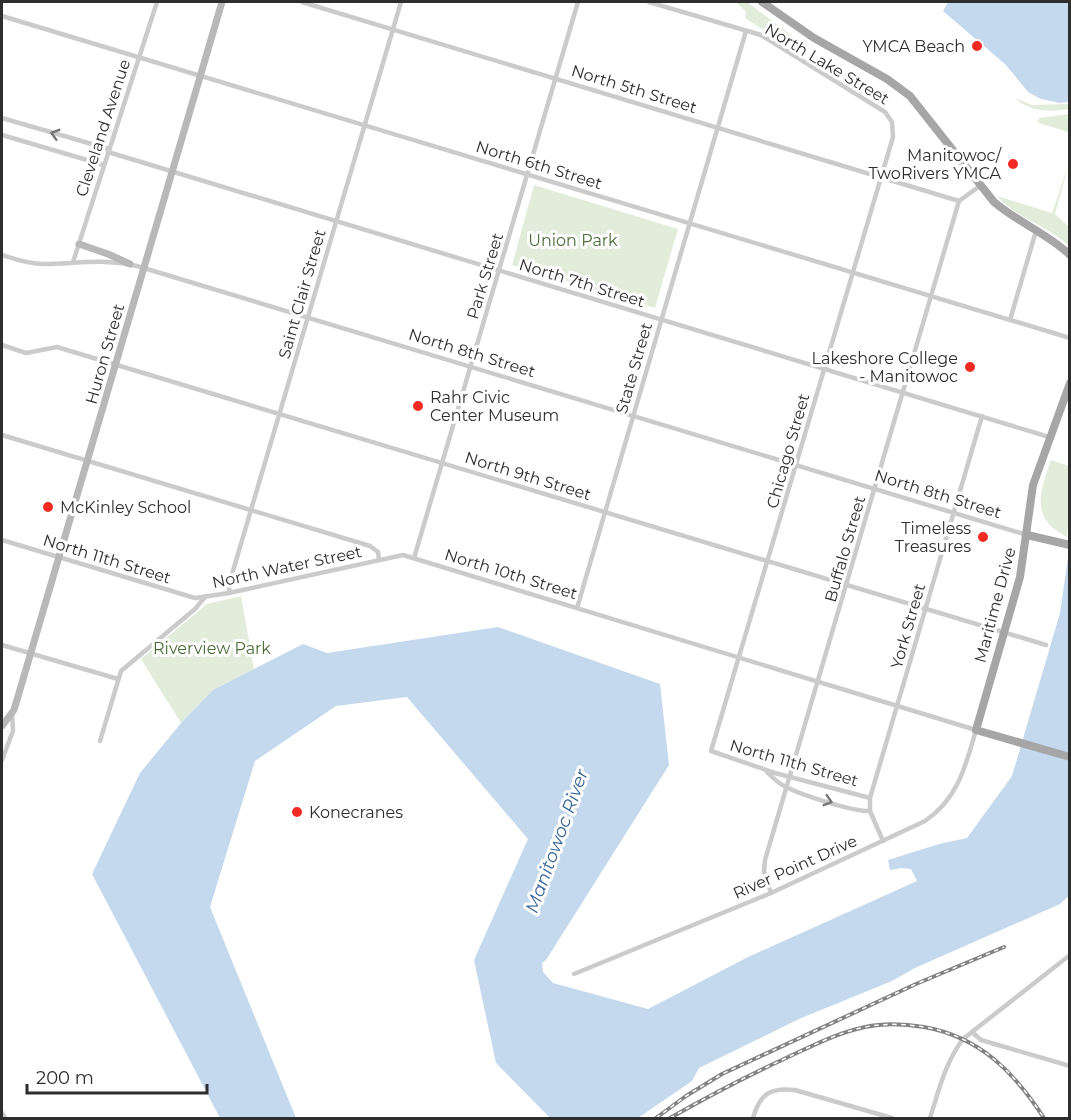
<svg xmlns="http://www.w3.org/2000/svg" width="1071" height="1120" font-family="Montserrat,sans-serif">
  <rect width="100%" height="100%" fill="#fff"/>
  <g fill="#e2ecda">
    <polygon points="736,2 747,2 791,35 786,44 745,18 746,12"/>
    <path d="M1015 98 1032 105 1069 104V109C1049 112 1032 113 1015 98Z"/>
    <polygon points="1069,114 1069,132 1038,123 1039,118"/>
    <path d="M1069 163 1055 214 1069 227V246C1048 226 1016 218 997 196L1052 213Z"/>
    <polygon points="534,185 678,229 655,308 512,265"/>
    <path d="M1051 460 1069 466 1070 503 1067 537C1029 518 1040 492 1051 460Z"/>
    <polygon points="241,596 254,669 213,690 181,723 141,659 207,604"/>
  </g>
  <g fill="#c5d9ee">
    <polygon points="948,2 1069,2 1069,102 1060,103 1041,99 1028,92 1006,65 943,11"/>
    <polygon points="1069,551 1069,896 1060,904 915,968 892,981 799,1019 699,1068 692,1081 638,1118 550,1118 496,1063 474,960 528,839 407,697 336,706 255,761 210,907 296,1118 220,1118 92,874 140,773 181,723 213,690 303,644 327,653 498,627 660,684 669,765 546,960 542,963 543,972 553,983 648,1009 748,957 917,881 911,869 902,868 890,870 888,860 939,844 967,838 1012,776 1060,613"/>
  </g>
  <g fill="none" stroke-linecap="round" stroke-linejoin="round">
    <g stroke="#cbcbcb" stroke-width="4.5">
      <polyline points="302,2 959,201"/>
      <polyline points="649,2 761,35 885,112 892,122 893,137 711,751 775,773 870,798"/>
      <polyline points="2,16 1070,338"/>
      <polyline points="2,118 109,149"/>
      <polyline points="2,135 104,165"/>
      <polyline points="108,152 1049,437"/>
      <path d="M2 255C15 259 28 264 43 264 74 264 106 258 137 266L1027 535"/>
      <polyline points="73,262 157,2"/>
      <polyline points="1010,320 1036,231"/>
      <polyline points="2,345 26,353 57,347 1046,645"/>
      <polyline points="2,435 370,546 378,552 379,559"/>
      <path d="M2 540 195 598 229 593 403 555 976 730C966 765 958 799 925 821L771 893 574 974"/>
      <polyline points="414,558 578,2"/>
      <polyline points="229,593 230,581 401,2"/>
      <polyline points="577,608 746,31"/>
      <polyline points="2,645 118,679"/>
      <polyline points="100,741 121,671 195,609 205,597"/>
      <polyline points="2,760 13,731 12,714"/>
      <path d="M767 772C773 778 779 784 786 787 802 795 853 812 870 811"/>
      <polyline points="883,841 870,811 870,798 982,416"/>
      <polyline points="771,893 764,871 765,860 959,201 980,186"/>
      <polyline points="972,1032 981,1040 1070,1066"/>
      <polyline points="2,1113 5,1118"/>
      <path d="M753 1118C760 1094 770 1087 795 1090L892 1118"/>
      <path d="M930 1118C939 1090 945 1063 963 1039L1070 955"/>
    </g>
    <g stroke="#b8b8b8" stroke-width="7">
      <polyline points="79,244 108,254 130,264"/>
      <polyline points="2,726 14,710 222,2"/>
    </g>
    <g stroke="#a6a6a6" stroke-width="8">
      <path d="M762 2 814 38 887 79 910 96 994 202C1017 222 1047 233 1070 255"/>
      <polyline points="1070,383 1033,485 1020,577 976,730 1070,757"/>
      <polyline points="1027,535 1070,545"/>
    </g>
    <defs>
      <g id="rail">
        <polyline points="656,1118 686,1096 722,1074 916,984 1004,947"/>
        <path d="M670 1118C707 1097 745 1077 784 1059 810 1047 836 1033 865 1027 884 1023 905 1024 924 1027 980 1037 1014 1072 1044 1118"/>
      </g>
    </defs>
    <use href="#rail" stroke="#838383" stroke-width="4"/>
    <use href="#rail" stroke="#fff" stroke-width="1.5" stroke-dasharray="4.5" stroke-linecap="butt"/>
  </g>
  <defs><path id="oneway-chevron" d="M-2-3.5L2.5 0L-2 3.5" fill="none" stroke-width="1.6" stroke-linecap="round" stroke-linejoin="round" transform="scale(1.5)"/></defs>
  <g stroke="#757575">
    <use href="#oneway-chevron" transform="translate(55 134) rotate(-164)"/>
    <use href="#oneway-chevron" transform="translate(828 801) rotate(17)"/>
  </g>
  <g fill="#f22a23" stroke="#fff" stroke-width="2">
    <circle cx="977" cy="46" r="6"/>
    <circle cx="1013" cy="164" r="6"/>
    <circle cx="970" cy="367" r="6"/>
    <circle cx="418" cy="406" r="6"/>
    <circle cx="48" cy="507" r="6"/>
    <circle cx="983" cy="537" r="6"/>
    <circle cx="297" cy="812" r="6"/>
  </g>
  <g text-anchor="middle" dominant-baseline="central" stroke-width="6" stroke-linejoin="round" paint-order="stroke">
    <g font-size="16" fill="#2e2e2e" stroke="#fff" text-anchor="end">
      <text x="965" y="46">YMCA Beach</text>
      <text x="1001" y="155">Manitowoc/<tspan x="1001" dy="18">TwoRivers YMCA</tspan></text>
      <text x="958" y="358">Lakeshore College<tspan x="958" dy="18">- Manitowoc</tspan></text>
      <text x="430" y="397" text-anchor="start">Rahr Civic<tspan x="430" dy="18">Center Museum</tspan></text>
      <text x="60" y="507" text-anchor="start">McKinley School</text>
      <text x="971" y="528">Timeless<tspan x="971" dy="18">Treasures</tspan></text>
      <text x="309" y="812" text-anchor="start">Konecranes</text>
    </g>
    <g font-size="16" fill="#2e2e2e" stroke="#fff">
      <text transform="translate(827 64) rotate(31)">North Lake Street</text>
      <text transform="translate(634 89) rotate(17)">North 5th Street</text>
      <text transform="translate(103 128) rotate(-72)">Cleveland Avenue</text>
      <text transform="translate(539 165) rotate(17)">North 6th Street</text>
      <text transform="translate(485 276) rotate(-73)">Park Street</text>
      <text transform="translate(582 283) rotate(17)">North 7th Street</text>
      <text transform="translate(302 294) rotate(-74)">Saint Clair Street</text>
      <text transform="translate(472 353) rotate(17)">North 8th Street</text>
      <text transform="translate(105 354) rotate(-74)">Huron Street</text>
      <text transform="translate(634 368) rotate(-74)">State Street</text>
      <text transform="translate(788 451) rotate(-74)">Chicago Street</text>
      <text transform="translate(528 476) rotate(17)">North 9th Street</text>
      <text transform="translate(938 494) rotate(17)">North 8th Street</text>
      <text transform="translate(845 549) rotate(-74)">Buffalo Street</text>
      <text transform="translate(107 559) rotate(17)">North 11th Street</text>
      <text transform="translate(287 567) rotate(-12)">North Water Street</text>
      <text transform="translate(511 574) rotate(17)">North 10th Street</text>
      <text transform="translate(995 605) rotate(-75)">Maritime Drive</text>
      <text transform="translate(908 626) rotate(-74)">York Street</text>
      <text transform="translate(794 763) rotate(16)">North 11th Street</text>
      <text transform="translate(795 867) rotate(-24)">River Point Drive</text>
    </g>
    <g font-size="16" fill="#4b6d38" stroke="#fff">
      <text x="573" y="240">Union Park</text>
      <text x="212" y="648">Riverview Park</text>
    </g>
    <g font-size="18" font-style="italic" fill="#366696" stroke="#fff">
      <text transform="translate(557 841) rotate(-70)">Manitowoc River</text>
    </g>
  </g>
  <rect width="1071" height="1120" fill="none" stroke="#2e2e2e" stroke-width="6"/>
  <path d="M27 1084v9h180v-9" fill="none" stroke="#2e2e2e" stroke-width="3"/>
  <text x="36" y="1084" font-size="18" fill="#2e2e2e" stroke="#ffffff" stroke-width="4.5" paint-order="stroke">200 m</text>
</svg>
